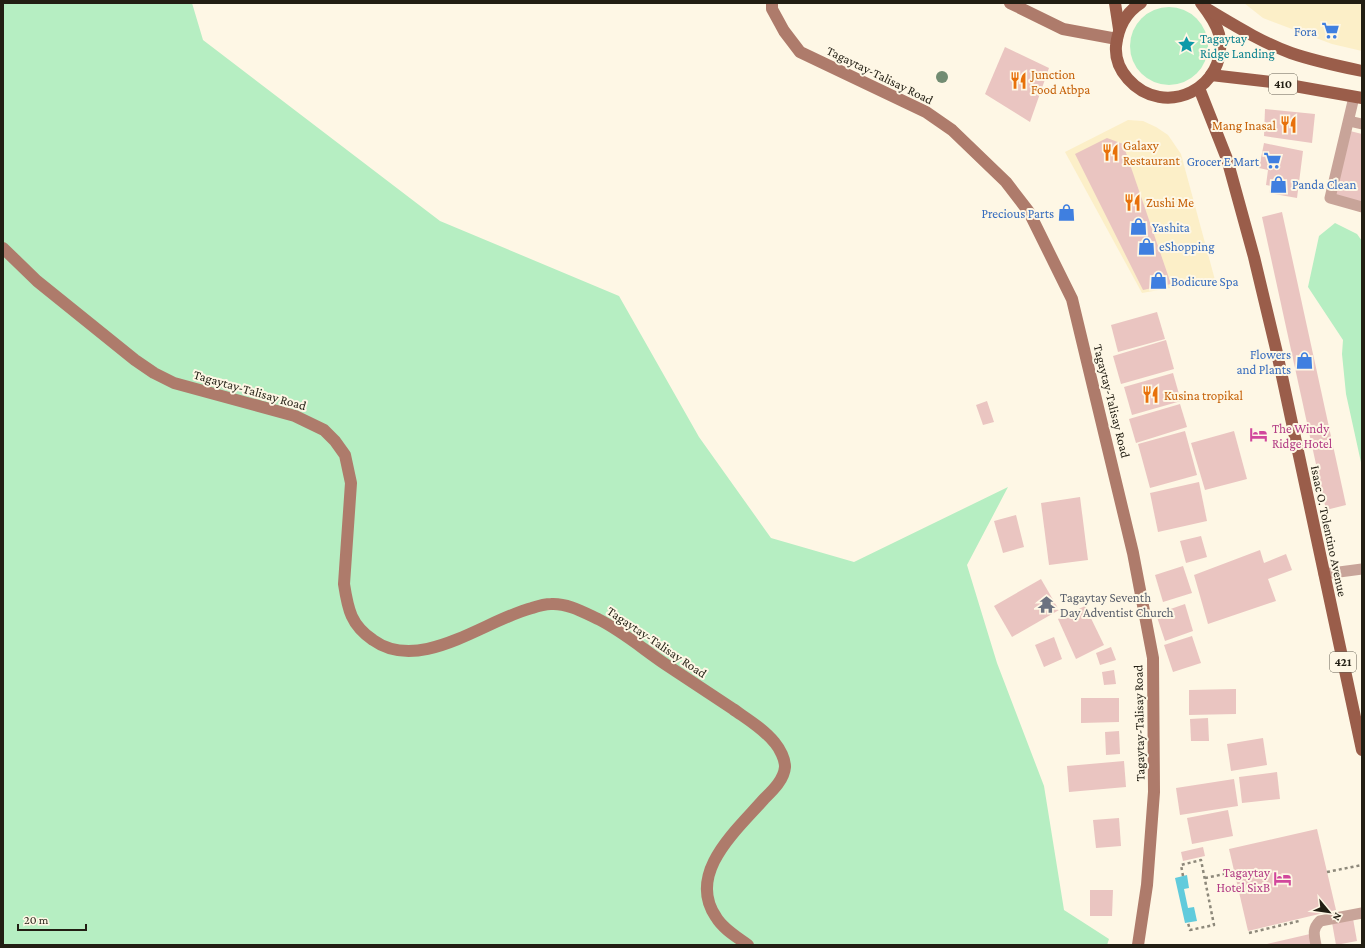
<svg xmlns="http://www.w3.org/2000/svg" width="1365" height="948" font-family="'Crimson Pro',serif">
  <rect width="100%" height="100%" fill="#fef7e5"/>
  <g fill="#fcefc8">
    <polygon points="1244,3 1362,3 1362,51 1332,44 1263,18"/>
    <polygon points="1128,120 1143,121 1156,127 1168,135 1181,154 1215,280 1142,293 1065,152"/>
  </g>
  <g fill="#b6eec2">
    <polygon points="3,3 192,3 203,40 440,221 619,296 699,437 771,538 854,562 1008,487 967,565 997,663 1044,786 1064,910 1109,939 1107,945 3,945"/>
    <circle cx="1169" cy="46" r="39"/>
    <polygon points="1335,223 1357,234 1362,241 1362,467 1346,394 1342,354 1343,340 1308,287 1319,236"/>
  </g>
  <polygon fill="#61cbdc" points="1187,875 1189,888 1184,889 1188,908 1194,907 1197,921 1185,923 1175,878"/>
  <g fill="#eac5c1">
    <polygon points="1005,47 1049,68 1030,122 985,94"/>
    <polygon points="1265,109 1315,114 1312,143 1264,136"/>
    <polygon points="1350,131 1362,134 1362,205 1334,198"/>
    <polygon points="1107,138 1123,144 1171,284 1143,290 1075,154"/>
    <polygon points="1264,143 1303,151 1297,198 1269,193 1271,186 1266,185 1268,170 1259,168"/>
    <polygon points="1282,212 1346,505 1326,510 1262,217"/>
    <polygon points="1157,312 1165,339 1118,352 1111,325"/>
    <polygon points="1166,340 1174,369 1121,384 1113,356"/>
    <polygon points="1173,373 1181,401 1132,415 1124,387"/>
    <polygon points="987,401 994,422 983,425 976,405"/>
    <polygon points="1180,404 1187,427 1136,443 1129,419"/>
    <polygon points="1185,431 1197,475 1150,488 1138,444"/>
    <polygon points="1234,431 1247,479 1205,490 1191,443"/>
    <polygon points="1199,482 1207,521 1158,532 1150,493"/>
    <polygon points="1080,497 1088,560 1049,565 1041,503"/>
    <polygon points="1016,515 1024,547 1003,553 994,521"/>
    <polygon points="1201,536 1207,557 1186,563 1180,541"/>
    <polygon points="1260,550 1264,563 1286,554 1292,570 1268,579 1276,601 1208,624 1194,575"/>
    <polygon points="1183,566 1192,593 1163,602 1155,575"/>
    <polygon points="1041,579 1059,610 1012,637 994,606"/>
    <polygon points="1185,604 1193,631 1165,641 1156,614"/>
    <polygon points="1085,606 1104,645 1076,659 1058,619"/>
    <polygon points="1192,636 1201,663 1173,672 1164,645"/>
    <polygon points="1054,637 1062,659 1044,667 1035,645"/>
    <polygon points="1111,647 1116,660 1100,665 1096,653"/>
    <polygon points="1114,670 1116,684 1104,685 1102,672"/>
    <polygon points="1236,689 1236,714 1189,715 1189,690"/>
    <polygon points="1081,698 1119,698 1119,722 1081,723"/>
    <polygon points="1208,718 1209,741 1191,741 1190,719"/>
    <polygon points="1119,731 1120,754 1106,755 1105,732"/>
    <polygon points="1263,738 1267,765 1231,771 1227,744"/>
    <polygon points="1124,761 1126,787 1069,792 1067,766"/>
    <polygon points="1277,772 1280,799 1242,803 1239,777"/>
    <polygon points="1234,779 1238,806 1180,815 1176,788"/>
    <polygon points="1228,810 1233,836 1192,844 1187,818"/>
    <polygon points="1119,818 1121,846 1096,848 1093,820"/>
    <polygon points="1317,829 1336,910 1248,931 1229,849"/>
    <polygon points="1203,847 1205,856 1183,861 1181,852"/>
    <polygon points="1090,890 1113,890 1112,916 1090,916"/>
    <polygon points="1352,913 1357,941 1336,945 1331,917"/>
    <polygon points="1310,934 1312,945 1267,945 1267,944"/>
  </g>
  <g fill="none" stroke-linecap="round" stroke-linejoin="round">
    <g stroke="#8d887a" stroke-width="2.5" stroke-dasharray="3 3" stroke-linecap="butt">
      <polyline points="1327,872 1362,865"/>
      <polyline points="1183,876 1181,865 1201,860 1214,925 1190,930 1188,923"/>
      <polyline points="1205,878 1235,872"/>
      <polyline points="1218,890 1238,886"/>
      <polyline points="1249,933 1299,921"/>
    </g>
    <g stroke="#c8a499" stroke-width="11">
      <polyline points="1354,97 1330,198 1362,207"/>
      <polyline points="1349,121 1362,124"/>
      <polyline points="1324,574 1362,569"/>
      <path d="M1316 945C1314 935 1312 929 1320 921L1362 913"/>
    </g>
    <g stroke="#ae7b6b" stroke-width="12">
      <polyline points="772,3 772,9 784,31 800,52 926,112 952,130 1006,182 1029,212 1072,299 1133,553 1153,658 1154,792 1147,885 1138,945"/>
      <polyline points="1010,3 1063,29 1117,39"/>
      <path d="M3 248 37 281 135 360 154 373 174 383 295 416 324 430 335 441 345 455 351 483 344 584C348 610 351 625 373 640 420 674 485 620 532 608 538 606 545 604 551 604 567 603 583 612 598 619 622 631 643 649 665 664 688 679 710 694 733 709 747 719 764 729 775 743 780 749 785 759 785 767 784 780 772 791 764 799 737 830 686 873 716 917 723 929 737 937 748 945"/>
    </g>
    <g stroke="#9a5d4a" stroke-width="12">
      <polyline points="1115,3 1119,29"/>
      <path d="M1141 3C1125 13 1118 28 1116 46 1115 59 1119 69 1128 79 1164 120 1230 88 1219 34 1216 23 1208 12 1201 3"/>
      <path d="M1207 9C1234 25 1261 42 1291 53 1314 61 1338 66 1362 71"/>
      <polyline points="1211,75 1272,82 1362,98"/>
      <polyline points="1199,88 1227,159 1254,257 1277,353 1362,750"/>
    </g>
  </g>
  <circle fill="#728c72" cx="942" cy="77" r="6"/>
  <defs>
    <symbol id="supermarket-bare" viewBox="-9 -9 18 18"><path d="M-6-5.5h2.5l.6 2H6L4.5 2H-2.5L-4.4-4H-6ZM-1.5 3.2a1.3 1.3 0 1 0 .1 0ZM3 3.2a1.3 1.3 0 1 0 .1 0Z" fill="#3f7fe0" stroke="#fef7e5" stroke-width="2.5" paint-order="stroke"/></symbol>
    <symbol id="sight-bare" viewBox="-9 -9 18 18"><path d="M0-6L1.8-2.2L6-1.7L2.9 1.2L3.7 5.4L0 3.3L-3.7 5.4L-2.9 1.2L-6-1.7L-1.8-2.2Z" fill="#0f9aa8" stroke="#fef7e5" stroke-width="2.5" paint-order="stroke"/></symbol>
    <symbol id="restaurant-bare" viewBox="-9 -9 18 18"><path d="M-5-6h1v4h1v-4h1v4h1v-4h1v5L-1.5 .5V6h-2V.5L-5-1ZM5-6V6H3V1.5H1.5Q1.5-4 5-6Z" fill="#e8710a" stroke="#fef7e5" stroke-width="2.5" paint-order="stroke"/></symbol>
    <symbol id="shop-bare" viewBox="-9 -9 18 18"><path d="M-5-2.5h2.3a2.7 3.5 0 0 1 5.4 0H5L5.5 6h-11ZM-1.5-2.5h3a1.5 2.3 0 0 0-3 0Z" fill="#3f7fe0" stroke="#fef7e5" stroke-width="2.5" paint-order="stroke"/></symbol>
    <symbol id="hotel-bare" viewBox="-9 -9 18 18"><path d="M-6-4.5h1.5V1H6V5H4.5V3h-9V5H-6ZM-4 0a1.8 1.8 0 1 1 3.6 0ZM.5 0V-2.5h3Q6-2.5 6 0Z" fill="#d1479c" stroke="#fef7e5" stroke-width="2.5" paint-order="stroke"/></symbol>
    <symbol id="temple-bare" viewBox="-9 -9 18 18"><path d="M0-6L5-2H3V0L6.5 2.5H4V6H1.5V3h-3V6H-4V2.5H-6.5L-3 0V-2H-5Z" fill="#6b7280" stroke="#fef7e5" stroke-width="2.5" paint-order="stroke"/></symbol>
  </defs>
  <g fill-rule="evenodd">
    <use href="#supermarket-bare" x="1318" y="18" width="25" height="25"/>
    <use href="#sight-bare" x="1174" y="32" width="25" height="25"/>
    <use href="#restaurant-bare" x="1006" y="68" width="25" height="25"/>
    <use href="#restaurant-bare" x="1276" y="112" width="25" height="25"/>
    <use href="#restaurant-bare" x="1098" y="140" width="25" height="25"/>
    <use href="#supermarket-bare" x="1260" y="148" width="25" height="25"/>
    <use href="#shop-bare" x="1266" y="172" width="25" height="25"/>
    <use href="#restaurant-bare" x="1120" y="190" width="25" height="25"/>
    <use href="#shop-bare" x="1054" y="200" width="25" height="25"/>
    <use href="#shop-bare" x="1126" y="214" width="25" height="25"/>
    <use href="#shop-bare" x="1134" y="234" width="25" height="25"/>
    <use href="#shop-bare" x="1146" y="268" width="25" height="25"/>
    <use href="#shop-bare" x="1292" y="348" width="25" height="25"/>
    <use href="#restaurant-bare" x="1138" y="382" width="25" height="25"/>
    <use href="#hotel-bare" x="1246" y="422" width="25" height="25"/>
    <use href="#temple-bare" x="1034" y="592" width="25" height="25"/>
    <use href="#hotel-bare" x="1270" y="866" width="25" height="25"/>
  </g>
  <g text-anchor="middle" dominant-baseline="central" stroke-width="4" stroke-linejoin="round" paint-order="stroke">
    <g fill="#fef7e5" stroke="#645f52" stroke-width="1">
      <rect x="1269" y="74" width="28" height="20" rx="3"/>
      <rect x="1330" y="652" width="26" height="20" rx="3"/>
    </g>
    <g font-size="12" font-weight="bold" fill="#221e13">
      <text x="1283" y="84">410</text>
      <text x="1343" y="662">421</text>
    </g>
    <g font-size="13" fill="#366cbe" stroke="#fef7e5" text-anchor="end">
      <text x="1317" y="31">Fora</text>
      <text x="1259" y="161">Grocer E Mart</text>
      <text x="1292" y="184" text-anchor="start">Panda Clean</text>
      <text x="1054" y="213">Precious Parts</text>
      <text x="1152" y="227" text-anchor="start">Yashita</text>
      <text x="1159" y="246" text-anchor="start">eShopping</text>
      <text x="1171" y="281" text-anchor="start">Bodicure Spa</text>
      <text x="1291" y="354">Flowers<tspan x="1291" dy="15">and Plants</tspan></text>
    </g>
    <g font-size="13" fill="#0d838f" stroke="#fef7e5" text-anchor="start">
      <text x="1200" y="38">Tagaytay<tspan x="1200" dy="15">Ridge Landing</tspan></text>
    </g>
    <g font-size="13" fill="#c56008" stroke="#fef7e5" text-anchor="start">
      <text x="1031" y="74">Junction<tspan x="1031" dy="15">Food Atbpa</tspan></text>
      <text x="1276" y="125" text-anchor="end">Mang Inasal</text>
      <text x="1123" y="145">Galaxy<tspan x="1123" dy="15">Restaurant</tspan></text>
      <text x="1146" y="202">Zushi Me</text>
      <text x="1164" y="395">Kusina tropikal</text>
    </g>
    <g font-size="13" fill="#221e13" stroke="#fef7e5">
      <text transform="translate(880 75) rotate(26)">Tagaytay-Talisay Road</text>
      <text transform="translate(250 390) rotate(16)">Tagaytay-Talisay Road</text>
      <text transform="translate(1112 401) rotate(76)">Tagaytay-Talisay Road</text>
      <text transform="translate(1329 531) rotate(78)">Isaac O. Tolentino Avenue</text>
      <text transform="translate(657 642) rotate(34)">Tagaytay-Talisay Road</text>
      <text transform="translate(1139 723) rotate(-91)">Tagaytay-Talisay Road</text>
    </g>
    <g font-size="13" fill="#b23c85" stroke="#fef7e5" text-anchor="start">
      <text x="1272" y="428">The Windy<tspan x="1272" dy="15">Ridge Hotel</tspan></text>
      <text x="1270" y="872" text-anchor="end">Tagaytay<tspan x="1270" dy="15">Hotel SixB</tspan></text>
    </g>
    <g font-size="13" fill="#5b616d" stroke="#fef7e5" text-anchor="start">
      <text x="1060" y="597">Tagaytay Seventh<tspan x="1060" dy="15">Day Adventist Church</tspan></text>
    </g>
  </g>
  <rect width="1365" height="948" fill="none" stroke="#221e13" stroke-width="8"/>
  <g transform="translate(1329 912) rotate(119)" stroke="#fef7e5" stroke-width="3" paint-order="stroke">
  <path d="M0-3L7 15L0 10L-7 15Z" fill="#221e13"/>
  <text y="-6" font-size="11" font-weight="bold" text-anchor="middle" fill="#221e13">N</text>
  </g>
  <path d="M18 924v6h68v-6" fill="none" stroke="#221e13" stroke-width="2"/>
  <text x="24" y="924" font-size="12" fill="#221e13" stroke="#fef7e5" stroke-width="3" paint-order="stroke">20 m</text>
</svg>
